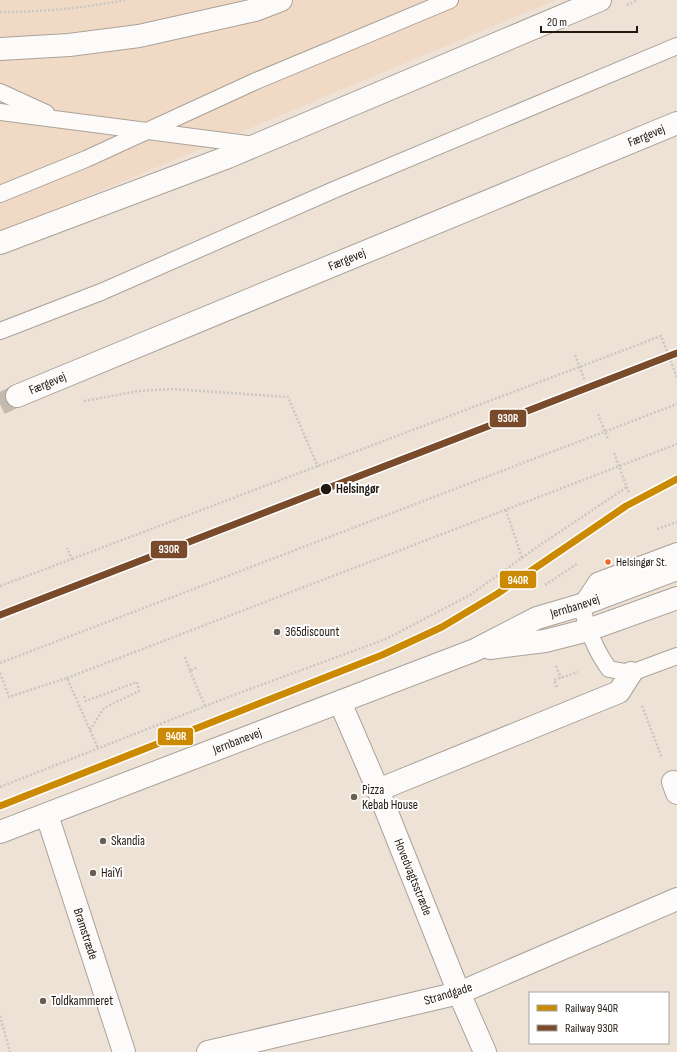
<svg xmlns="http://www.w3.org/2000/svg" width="677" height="1052" font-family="'Sofia Sans Condensed',sans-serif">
  <rect width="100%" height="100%" fill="#eee2d6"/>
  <polygon fill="#f0dac6" points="0,0 556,0 0,233"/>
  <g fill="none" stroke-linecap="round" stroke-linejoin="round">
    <polyline stroke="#c5baae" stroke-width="22" stroke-dasharray="22 11" stroke-linecap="butt" points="0,404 17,396"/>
    <defs>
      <g id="service">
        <polyline points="0,92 46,113"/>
        <polyline points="0,112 256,145"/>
        <polyline points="0,194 86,159 256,81 450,0"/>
        <polyline points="0,331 101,292 336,189 677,46"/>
        <path d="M677 551 597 581 581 605C588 630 594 648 609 669L631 673 677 656"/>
      </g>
      <g id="pedestrian">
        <polyline points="673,782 677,793"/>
        <polyline points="378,790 619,692 631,673"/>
        <polyline points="485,1052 459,993 677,899"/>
      </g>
      <g id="minor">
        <path id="s1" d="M47 815 124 1052"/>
        <polyline points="208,1052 459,993 378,790 340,702"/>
      </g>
      <g id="tertiary">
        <path id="s2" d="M17 396 677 123"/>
      </g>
      <g id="secondary">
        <polyline points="490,648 545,641 588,630 677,598"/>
        <path id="s3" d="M0 832 475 650 537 618 581 605 677 569"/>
      </g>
      <g id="primary">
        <polyline points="0,49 69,45 139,36 255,10 281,0"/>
        <polyline points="0,243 228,157 600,0"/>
      </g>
    </defs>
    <use href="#service" stroke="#aba198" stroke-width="18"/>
    <use href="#pedestrian" stroke="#aba198" stroke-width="24"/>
    <use href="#minor" stroke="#aba198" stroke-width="24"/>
    <use href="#tertiary" stroke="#aba198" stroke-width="24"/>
    <use href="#secondary" stroke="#aba198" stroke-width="24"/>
    <use href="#primary" stroke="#aba198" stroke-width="24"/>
    <g stroke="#cac6c2" stroke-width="2.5" stroke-dasharray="2 2" stroke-linecap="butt">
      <polyline points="627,5 638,0"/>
      <path d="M0 12C42 12 84 8 125 0"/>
      <polyline points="575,355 585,381"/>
      <polyline points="84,401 139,391 173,389 288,397 318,467"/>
      <polyline points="598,414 608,439"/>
      <polyline points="614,453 629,493"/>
      <polyline points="506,510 522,558"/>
      <polyline points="657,529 677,522"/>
      <polyline points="72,559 661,336 677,377"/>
      <polyline points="545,585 577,564"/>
      <polyline points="0,586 72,559 67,548"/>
      <polyline points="185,657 190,671 198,667"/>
      <polyline points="0,663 677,404"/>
      <polyline points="556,666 561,678"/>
      <polyline points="190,671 205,706"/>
      <polyline points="0,673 9,697 67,678 98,748"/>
      <polyline points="67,678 677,444"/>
      <polyline points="557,687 554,680 578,672"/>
      <polyline points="84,696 86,701 137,682 139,691 104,708 90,730"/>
      <polyline points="642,706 662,758"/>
      <polyline points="0,787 231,696 386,639 470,595 540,545 627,487"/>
      <polyline points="0,1016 10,1052"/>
    </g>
    <use href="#service" stroke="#fcfbf9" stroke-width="16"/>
    <use href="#pedestrian" stroke="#fcfbf9" stroke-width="22"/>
    <use href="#minor" stroke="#fcfbf9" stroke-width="22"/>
    <use href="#tertiary" stroke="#fcfbf9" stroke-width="22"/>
    <use href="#secondary" stroke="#fcfbf9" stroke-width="22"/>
    <use href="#primary" stroke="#fcfbf9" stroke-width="22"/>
    <defs>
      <polyline id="rail-1" points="0,806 382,655 442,627 497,594 626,506 677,479"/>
      <polyline id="rail-2" points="0,615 677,353"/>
    </defs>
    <use href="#rail-1" stroke="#fff" stroke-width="10"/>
    <use href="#rail-2" stroke="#fff" stroke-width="10"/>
    <use href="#rail-1" stroke="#cc8a03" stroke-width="7"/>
    <use href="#rail-2" stroke="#7a4b2a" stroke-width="7"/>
  </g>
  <circle fill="#211810" stroke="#fff" stroke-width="1.5" cx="326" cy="489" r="6"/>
  <circle fill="#f26522" stroke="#fff" stroke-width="1.5" cx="608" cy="562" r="3.5"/>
  <g fill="#695f55" stroke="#fff" stroke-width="1.5">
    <circle cx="277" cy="632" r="4"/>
    <circle cx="354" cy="797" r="4"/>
    <circle cx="103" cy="841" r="4"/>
    <circle cx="93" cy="873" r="4"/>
    <circle cx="43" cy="1001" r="4"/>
  </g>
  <g text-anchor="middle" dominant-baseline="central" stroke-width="4" stroke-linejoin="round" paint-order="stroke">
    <g font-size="12" fill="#211810" stroke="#fff" text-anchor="start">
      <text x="616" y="562">Helsingør St.</text>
    </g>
    <g font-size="13" fill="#211810" stroke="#fff">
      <text stroke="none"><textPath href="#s2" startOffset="681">Færgevej</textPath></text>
      <text stroke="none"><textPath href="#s2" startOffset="357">Færgevej</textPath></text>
      <text stroke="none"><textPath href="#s2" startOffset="33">Færgevej</textPath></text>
      <text stroke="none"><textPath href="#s3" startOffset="618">Jernbanevej</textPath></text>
      <text stroke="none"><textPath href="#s3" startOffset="254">Jernbanevej</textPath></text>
      <text transform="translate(413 877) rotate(68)">Hovedvagtsstræde</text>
      <text stroke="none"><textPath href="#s1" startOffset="125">Bramstræde</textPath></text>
      <text transform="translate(448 994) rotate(-17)">Strandgade</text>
    </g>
    <g font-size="13" font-weight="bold" fill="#211810" stroke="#fff" text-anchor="start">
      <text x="336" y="489">Helsingør</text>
    </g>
    <g font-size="13" fill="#211810" stroke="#fff" text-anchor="start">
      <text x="285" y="632">365discount</text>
      <text x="362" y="790">Pizza<tspan x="362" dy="15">Kebab House</tspan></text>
      <text x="111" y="841">Skandia</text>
      <text x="101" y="873">HaiYi</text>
      <text x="51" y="1001">Toldkammeret</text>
    </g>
  </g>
  <g stroke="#fff" stroke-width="1.5">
    <rect x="489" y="409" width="38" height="19" rx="4" fill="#7a4b2a"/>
    <rect x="150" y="540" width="38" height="19" rx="4" fill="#7a4b2a"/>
    <rect x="499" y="570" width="38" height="19" rx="4" fill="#cc8a03"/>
    <rect x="157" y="727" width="37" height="19" rx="4" fill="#cc8a03"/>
  </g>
  <g font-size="11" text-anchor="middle" font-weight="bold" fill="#fff">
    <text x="508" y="422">930R</text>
    <text x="169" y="553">930R</text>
    <text x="518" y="584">940R</text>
    <text x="176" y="740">940R</text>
  </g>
  <rect x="529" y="992" width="140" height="52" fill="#ffffff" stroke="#a6a39f"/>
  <rect x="537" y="1005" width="20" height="6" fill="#cc8a03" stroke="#a6a39f"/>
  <text x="565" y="1012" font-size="12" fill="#211810">Railway 940R</text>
  <rect x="537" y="1025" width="20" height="6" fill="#7a4b2a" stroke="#a6a39f"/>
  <text x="565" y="1032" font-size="12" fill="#211810">Railway 930R</text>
  <path d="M541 26v6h96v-6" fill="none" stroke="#211810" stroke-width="2"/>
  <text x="547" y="26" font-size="12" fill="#211810" stroke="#ffffff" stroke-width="3" paint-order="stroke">20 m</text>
</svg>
